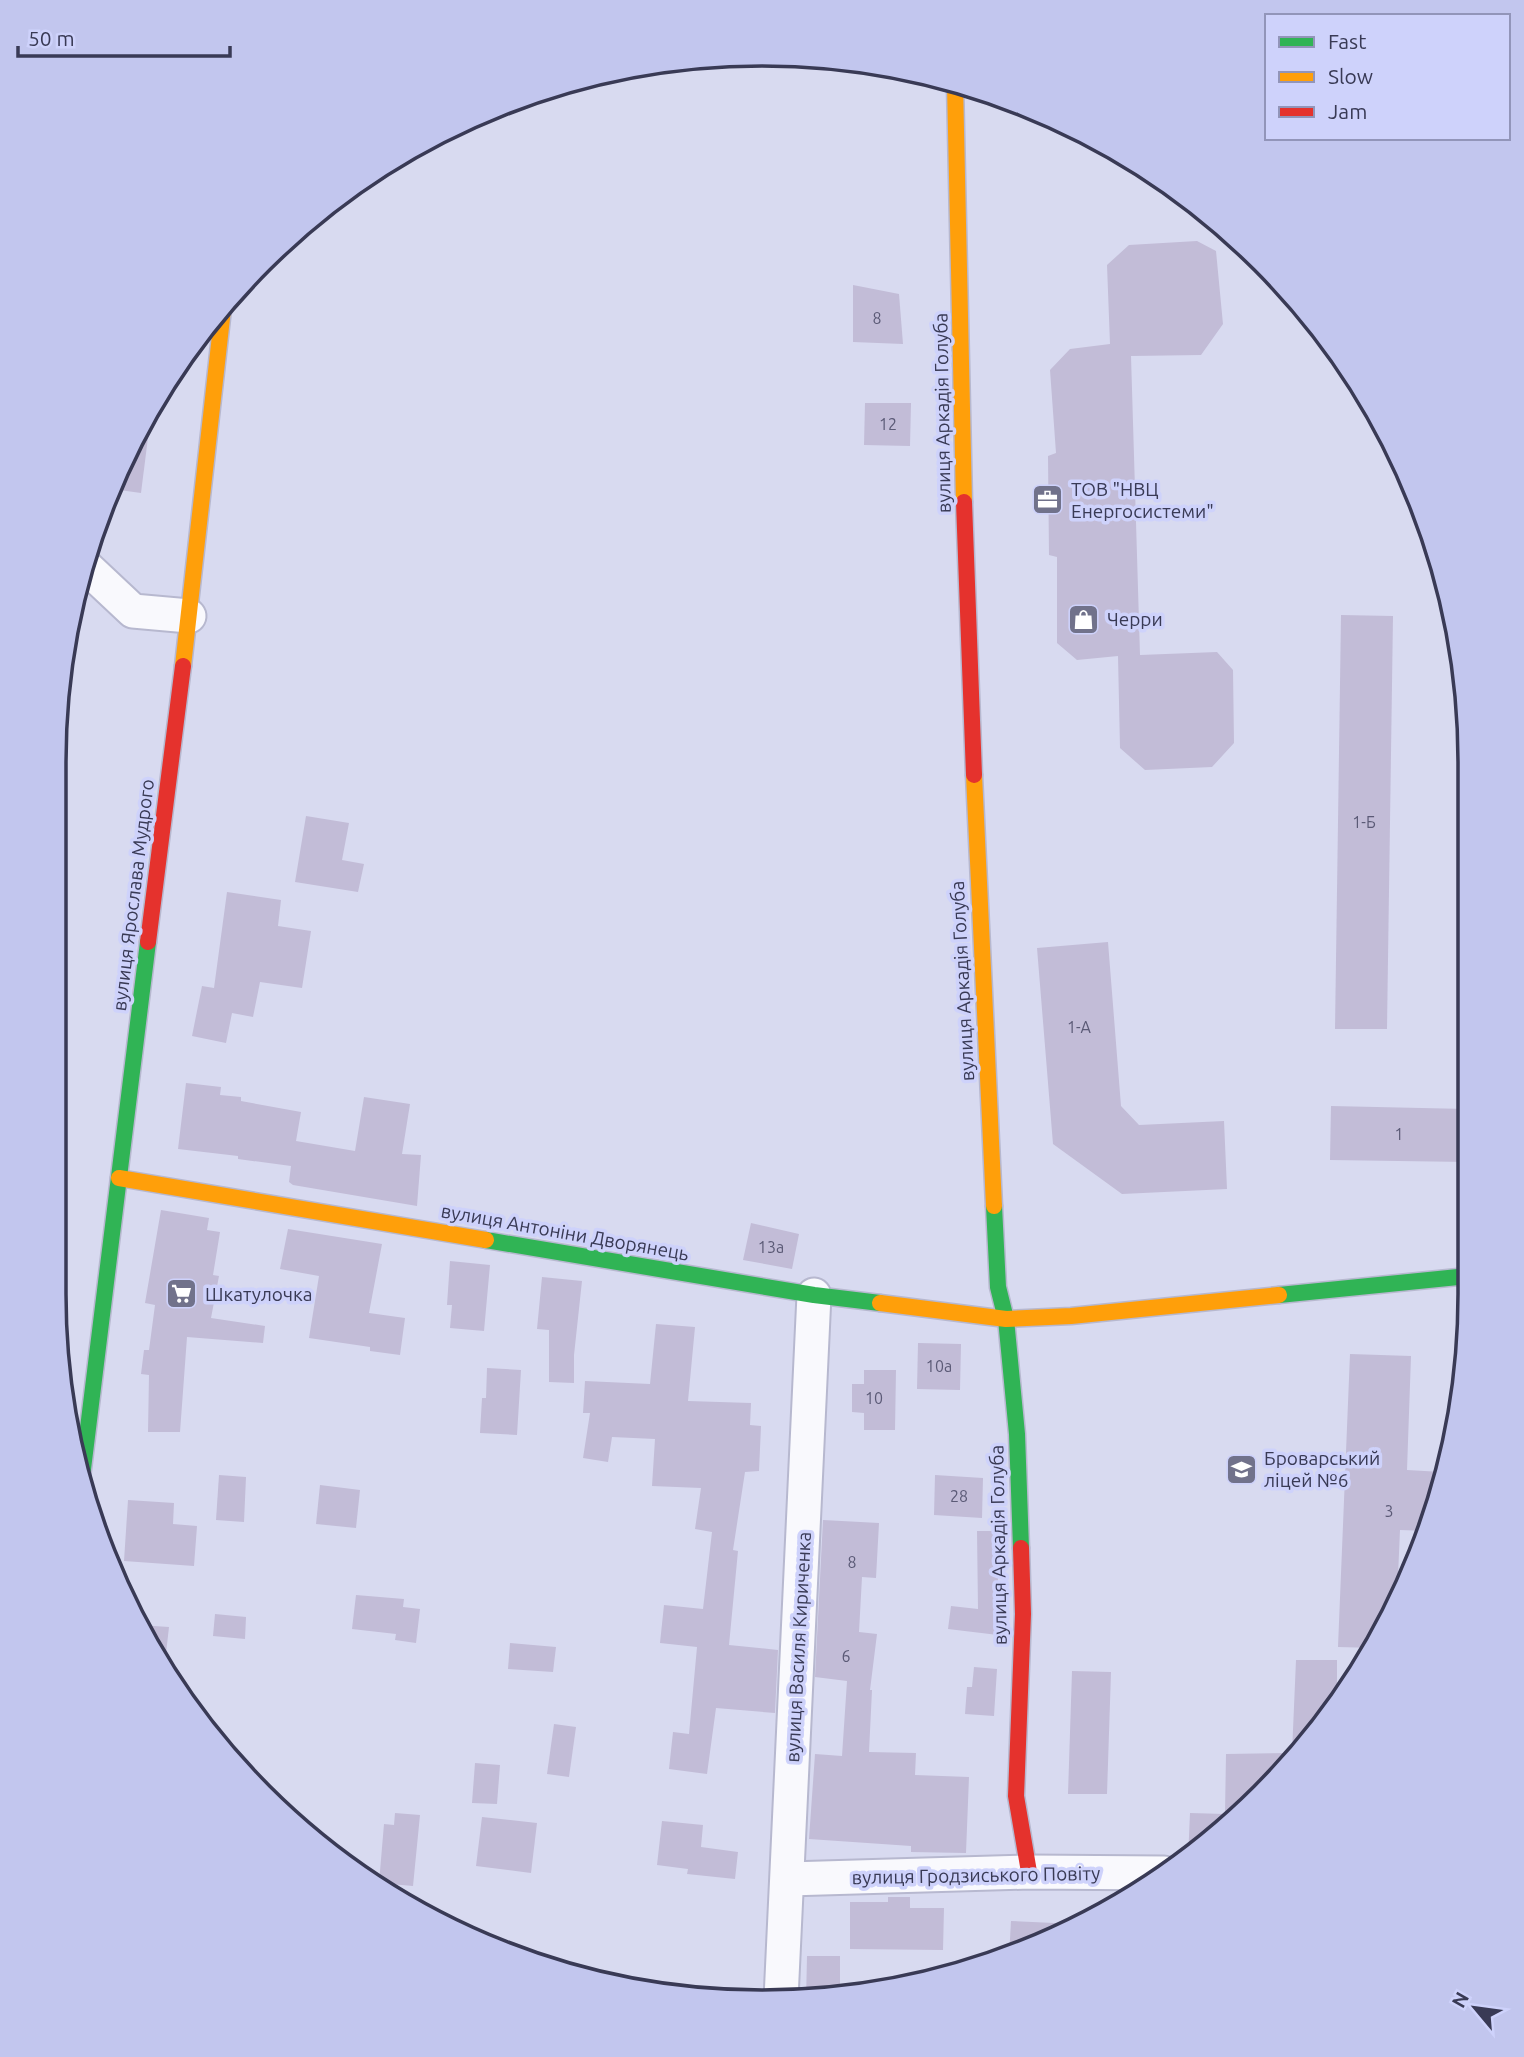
<svg xmlns="http://www.w3.org/2000/svg" width="1524" height="2057" font-family="Ubuntu,sans-serif">
  <rect width="100%" height="100%" fill="#d8daf0"/>
  <g fill="#c2bcd7">
    <polygon points="1197,241 1216,251 1223,324 1201,355 1131,356 1140,655 1217,652 1233,670 1234,743 1212,767 1145,770 1120,748 1118,656 1077,660 1057,643 1057,557 1049,555 1048,456 1056,453 1050,370 1070,349 1110,344 1107,265 1129,245"/>
    <polygon points="853,285 899,294 903,344 853,342"/>
    <polygon points="865,403 911,403 910,446 864,445"/>
    <polygon points="152,406 141,493 112,489 127,449"/>
    <polygon points="1341,615 1393,616 1387,1029 1335,1029"/>
    <polygon points="306,816 349,823 342,860 364,864 358,892 295,882"/>
    <polygon points="227,892 281,900 278,926 311,931 302,988 260,982 253,1017 232,1013 226,1043 192,1036 202,986 214,988"/>
    <polygon points="1108,942 1121,1106 1139,1125 1224,1121 1227,1189 1122,1194 1053,1144 1037,948"/>
    <polygon points="186,1083 221,1087 220,1095 241,1097 241,1101 301,1112 296,1141 355,1151 364,1097 410,1104 402,1154 421,1155 417,1206 293,1185 289,1182 291,1166 238,1159 238,1156 178,1149"/>
    <polygon points="1331,1106 1467,1109 1467,1162 1330,1160"/>
    <polygon points="161,1210 209,1218 207,1230 220,1232 213,1275 219,1276 211,1318 265,1326 263,1343 187,1337 180,1432 148,1432 149,1375 141,1374 144,1350 149,1350 155,1305 145,1303"/>
    <polygon points="751,1223 799,1234 792,1269 743,1260"/>
    <polygon points="288,1229 382,1244 369,1313 405,1318 400,1355 370,1351 370,1347 309,1338 319,1276 280,1269"/>
    <polygon points="450,1261 490,1265 484,1331 450,1328 452,1305 447,1305"/>
    <polygon points="542,1277 582,1281 574,1355 574,1383 549,1382 549,1330 537,1329"/>
    <polygon points="656,1324 695,1327 688,1401 751,1403 750,1425 761,1426 759,1471 745,1472 733,1550 738,1551 729,1645 778,1650 775,1713 716,1708 707,1774 669,1769 673,1732 689,1734 697,1647 660,1643 664,1605 703,1609 712,1532 695,1529 701,1488 652,1486 655,1439 612,1437 608,1462 583,1458 590,1413 583,1413 585,1381 650,1384"/>
    <polygon points="918,1343 961,1344 960,1390 917,1389"/>
    <polygon points="1350,1354 1411,1356 1407,1470 1442,1472 1432,1522 1428,1531 1400,1530 1397,1599 1375,1648 1338,1647"/>
    <polygon points="487,1368 521,1370 517,1435 480,1433 482,1398 486,1398"/>
    <polygon points="864,1370 896,1370 895,1430 864,1430 864,1413 852,1412 852,1384 864,1384"/>
    <polygon points="219,1475 246,1477 244,1522 216,1520"/>
    <polygon points="935,1475 983,1478 982,1518 934,1515"/>
    <polygon points="320,1485 360,1490 356,1528 316,1524"/>
    <polygon points="128,1500 174,1503 173,1524 197,1526 194,1566 124,1561"/>
    <polygon points="823,1520 879,1523 876,1578 862,1577 859,1632 877,1634 870,1690 872,1690 869,1752 916,1753 915,1775 969,1777 966,1853 911,1852 911,1846 809,1839 815,1754 842,1756 847,1681 815,1677"/>
    <polygon points="977,1531 998,1531 998,1635 948,1629 951,1606 978,1609"/>
    <polygon points="356,1595 404,1599 403,1607 420,1609 416,1643 395,1640 396,1634 352,1629"/>
    <polygon points="215,1614 246,1617 245,1639 213,1636"/>
    <polygon points="139,1625 169,1627 164,1671 149,1649"/>
    <polygon points="510,1643 556,1647 553,1672 508,1669"/>
    <polygon points="1296,1660 1337,1660 1337,1702 1294,1762 1188,1859 1190,1813 1225,1814 1226,1754 1292,1753"/>
    <polygon points="974,1667 997,1669 994,1716 965,1714 967,1687 972,1687"/>
    <polygon points="1072,1671 1111,1672 1107,1794 1068,1794"/>
    <polygon points="554,1724 576,1727 569,1777 547,1774"/>
    <polygon points="475,1763 500,1765 497,1804 472,1803"/>
    <polygon points="395,1813 420,1815 413,1886 379,1883 384,1824 394,1825"/>
    <polygon points="482,1817 537,1823 531,1873 476,1866"/>
    <polygon points="662,1821 703,1825 701,1847 738,1852 735,1879 687,1874 688,1869 657,1865"/>
    <polygon points="888,1897 910,1897 910,1908 944,1908 943,1950 850,1949 850,1902 888,1902"/>
    <polygon points="1011,1921 1076,1924 1032,1949 1009,1957"/>
    <polygon points="807,1956 840,1956 840,1996 806,2001"/>
  </g>
  <g fill="none" stroke-linecap="round" stroke-linejoin="round">
    <defs>
      <g id="street">
        <polyline points="84,565 133,611 189,616"/>
        <polyline points="788,1879 1029,1872 1164,1873"/>
        <polyline points="781,1999 814,1295"/>
      </g>
      <g id="fast">
        <polyline points="994,1206 998,1287 1006,1319 1017,1434 1021,1548"/>
        <polyline points="486,1240 814,1295 880,1303"/>
        <polyline points="1279,1295 1468,1276"/>
        <polyline points="81,1485 148,942"/>
      </g>
      <g id="slow">
        <polyline points="955,84 964,502"/>
        <polyline points="183,666 223,309"/>
        <polyline points="974,775 994,1206"/>
        <polyline points="119,1178 486,1240"/>
        <polyline points="880,1303 1006,1319 1071,1316 1279,1295"/>
      </g>
      <g id="jam">
        <polyline points="964,502 974,775"/>
        <polyline points="148,942 183,666"/>
        <polyline points="1021,1548 1023,1614 1016,1796 1029,1872"/>
      </g>
    </defs>
    <use href="#street" stroke="#b7b8cf" stroke-width="37"/>
    <use href="#fast" stroke="#b7b8cf" stroke-width="19"/>
    <use href="#slow" stroke="#b7b8cf" stroke-width="19"/>
    <use href="#jam" stroke="#b7b8cf" stroke-width="19"/>
    <use href="#street" stroke="#f9f9fd" stroke-width="33"/>
    <use href="#fast" stroke="#30b455" stroke-width="16"/>
    <use href="#slow" stroke="#ff9f0a" stroke-width="16"/>
    <use href="#jam" stroke="#e5322d" stroke-width="16"/>
  </g>
  <defs>
    <symbol id="office-square" viewBox="-11 -11 22 22"><rect x="-9" y="-9" width="18" height="18" rx="4" fill="#71728b" stroke="#ced2fb"/><path d="M-6-3h4V-5.5h4V-3h4V5H-6ZM-1-4.5V-3h2v-1.5ZM-6 0V1H6V0Z" fill="#fff"/></symbol>
    <symbol id="shop-square" viewBox="-11 -11 22 22"><rect x="-9" y="-9" width="18" height="18" rx="4" fill="#71728b" stroke="#ced2fb"/><path d="M-5-2.5h2.3a2.7 3.5 0 0 1 5.4 0H5L5.5 6h-11ZM-1.5-2.5h3a1.5 2.3 0 0 0-3 0Z" fill="#fff"/></symbol>
    <symbol id="supermarket-square" viewBox="-11 -11 22 22"><rect x="-9" y="-9" width="18" height="18" rx="4" fill="#71728b" stroke="#ced2fb"/><path d="M-6-5.5h2.5l.6 2H6L4.5 2H-2.5L-4.4-4H-6ZM-1.5 3.2a1.3 1.3 0 1 0 .1 0ZM3 3.2a1.3 1.3 0 1 0 .1 0Z" fill="#fff"/></symbol>
    <symbol id="school-square" viewBox="-11 -11 22 22"><rect x="-9" y="-9" width="18" height="18" rx="4" fill="#71728b" stroke="#ced2fb"/><path d="M0-5L7-2L0 1L-7-2ZM-4 1L0 2.5L4 1V4Q0 6-4 4Z" fill="#fff"/></symbol>
  </defs>
  <g fill-rule="evenodd">
    <use href="#office-square" x="1030" y="482" width="35" height="35"/>
    <use href="#shop-square" x="1066" y="602" width="35" height="35"/>
    <use href="#supermarket-square" x="164" y="1276" width="35" height="35"/>
    <use href="#school-square" x="1224" y="1452" width="35" height="35"/>
  </g>
  <g text-anchor="middle" dominant-baseline="central" stroke-width="7" stroke-linejoin="round" paint-order="stroke">
    <g font-size="16" fill="#5b5a76">
      <text x="877" y="318">8</text>
      <text x="888" y="424">12</text>
      <text x="1364" y="822">1-Б</text>
      <text x="1079" y="1027">1-А</text>
      <text x="1399" y="1134">1</text>
      <text x="771" y="1247">13а</text>
      <text x="939" y="1366">10а</text>
      <text x="874" y="1398">10</text>
      <text x="959" y="1496">28</text>
      <text x="1389" y="1511">3</text>
      <text x="852" y="1562">8</text>
      <text x="846" y="1656">6</text>
    </g>
    <g font-size="19" fill="#393a55" stroke="#ced2fb">
      <text transform="translate(942 413) rotate(-91)">вулиця Аркадія Голуба</text>
      <text transform="translate(133 895) rotate(-83)">вулиця Ярослава Мудрого</text>
      <text transform="translate(962 981) rotate(-93)">вулиця Аркадія Голуба</text>
      <text transform="translate(565 1232) rotate(10)">вулиця Антоніни Дворянець</text>
      <text transform="translate(998 1545) rotate(-91)">вулиця Аркадія Голуба</text>
      <text transform="translate(798 1647) rotate(-87)">вулиця Василя Кириченка</text>
      <text transform="translate(976 1875) rotate(-1)">вулиця Гродзиського Повіту</text>
    </g>
    <g font-size="19" fill="#393a55" stroke="#ced2fb" text-anchor="start">
      <text x="1071" y="489">ТОВ "НВЦ<tspan x="1071" dy="22">Енергосистеми"</tspan></text>
      <text x="1107" y="619">Черри</text>
      <text x="205" y="1294">Шкатулочка</text>
      <text x="1264" y="1458">Броварський<tspan x="1264" dy="22">ліцей №6</tspan></text>
    </g>
  </g>
  <path d="M0 0H1524V2057H0ZM762 66H762A696 696 0 0 1 1458 762V1294A696 696 0 0 1 762 1990H762A696 696 0 0 1 66 1294V762A696 696 0 0 1 762 66Z" fill="#c2c6ee" fill-rule="evenodd"/>
  <path fill="none" stroke="#393a55" stroke-width="3.5" d="M762 66H762A696 696 0 0 1 1458 762V1294A696 696 0 0 1 762 1990H762A696 696 0 0 1 66 1294V762A696 696 0 0 1 762 66Z"/>
  <rect x="1265" y="14" width="245" height="126" fill="#ced2fb" stroke="#9295b9" stroke-width="2"/>
  <rect x="1279" y="37" width="35" height="10" fill="#30b455" stroke="#9295b9" stroke-width="2"/>
  <text x="1328" y="49" font-size="21" fill="#393a55">Fast</text>
  <rect x="1279" y="72" width="35" height="10" fill="#ff9f0a" stroke="#9295b9" stroke-width="2"/>
  <text x="1328" y="84" font-size="21" fill="#393a55">Slow</text>
  <rect x="1279" y="107" width="35" height="10" fill="#e5322d" stroke="#9295b9" stroke-width="2"/>
  <text x="1328" y="119" font-size="21" fill="#393a55">Jam</text>
  <g transform="translate(1475 2008) rotate(299)" stroke="#ced2fb" stroke-width="5" paint-order="stroke">
  <path d="M0-5L12 26L0 18L-12 26Z" fill="#393a55"/>
  <text y="-10" font-size="19" font-weight="bold" text-anchor="middle" fill="#393a55">N</text>
  </g>
  <path d="M18 46v10h212v-10" fill="none" stroke="#393a55" stroke-width="3.5"/>
  <text x="28" y="46" font-size="21" fill="#393a55" stroke="#ced2fb" stroke-width="5" paint-order="stroke">50 m</text>
</svg>
